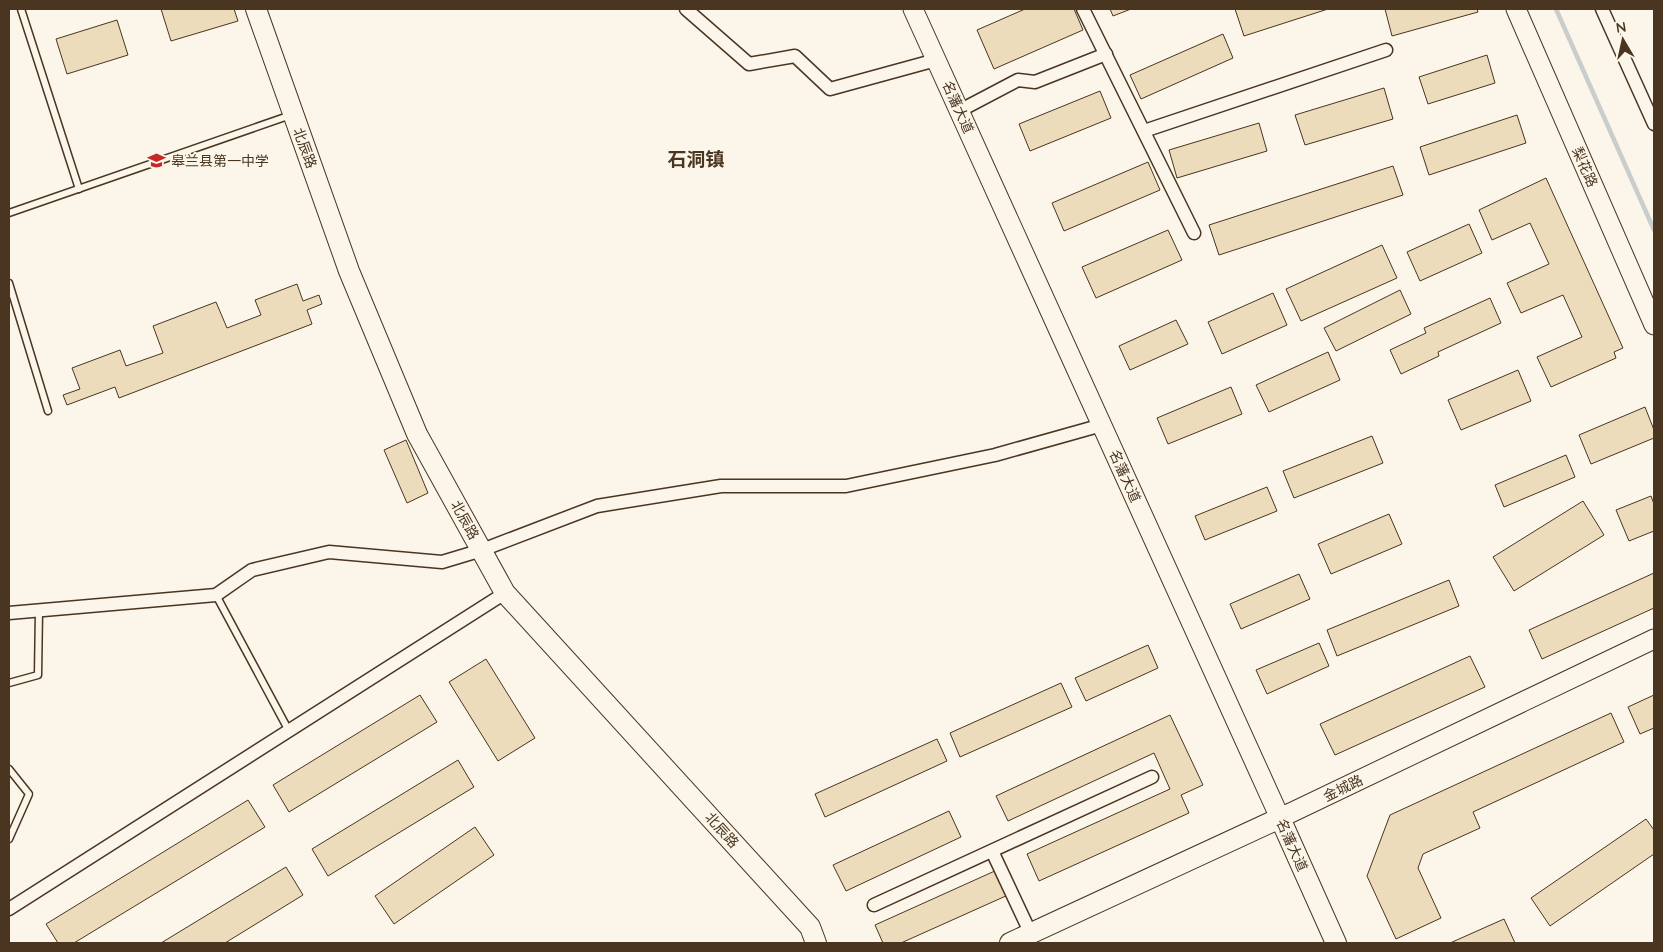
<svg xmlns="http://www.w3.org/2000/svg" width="1663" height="952" font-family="Quicksand,'Noto Sans SC',sans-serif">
  <rect width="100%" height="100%" fill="#fbf6e9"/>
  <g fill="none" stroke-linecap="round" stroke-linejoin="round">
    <polyline stroke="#c9cecd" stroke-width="4.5" points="1556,9 1654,230"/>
  </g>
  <g fill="#ecdcbc" stroke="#4a3520">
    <polygon points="161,9 234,9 238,21 171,41"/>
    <polygon points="1025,9 1074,9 1083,30 994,69 977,30"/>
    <polygon points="1110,9 1131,9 1113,16"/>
    <polygon points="1235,9 1328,9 1244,36"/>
    <polygon points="1385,9 1477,9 1478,12 1392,36"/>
    <polygon points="117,20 128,55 67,74 56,39"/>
    <polygon points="1223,34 1233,58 1141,99 1130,75"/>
    <polygon points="1487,55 1495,83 1428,104 1419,77"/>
    <polygon points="1384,88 1393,119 1305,145 1295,115"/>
    <polygon points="1100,91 1111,118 1030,151 1019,124"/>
    <polygon points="1517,115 1526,143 1429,175 1420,147"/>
    <polygon points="1259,123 1267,151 1177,178 1169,150"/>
    <polygon points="1148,162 1160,190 1064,231 1052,203"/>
    <polygon points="1393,166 1403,195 1219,255 1209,225"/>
    <polygon points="1546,178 1623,348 1614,352 1616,358 1551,387 1537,357 1582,337 1563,295 1521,313 1507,283 1549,264 1530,223 1492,240 1479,210"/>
    <polygon points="1469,224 1482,253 1420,281 1407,252"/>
    <polygon points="1168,230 1182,260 1096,298 1082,267"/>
    <polygon points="1382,245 1397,278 1301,321 1286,289"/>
    <polygon points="297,284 303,301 319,295 322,304 307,310 312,324 119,398 115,387 67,405 63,395 80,389 72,368 120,350 126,366 163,353 153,326 216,302 227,328 261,315 255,300"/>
    <polygon points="1400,290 1411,314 1336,351 1324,328"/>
    <polygon points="1273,293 1287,325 1222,354 1208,322"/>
    <polygon points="1490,298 1501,323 1438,352 1439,356 1401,374 1390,350 1426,333 1424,328"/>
    <polygon points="1176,320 1188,344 1130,370 1119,346"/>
    <polygon points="1328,352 1340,380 1269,412 1256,385"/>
    <polygon points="1518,370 1531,401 1461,430 1448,400"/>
    <polygon points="1231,387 1242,414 1168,444 1157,418"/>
    <polygon points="1645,407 1654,430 1654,438 1591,464 1579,435"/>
    <polygon points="1372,436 1383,463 1294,498 1283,471"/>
    <polygon points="406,440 428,493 407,503 384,450"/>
    <polygon points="1566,455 1575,477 1504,507 1495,485"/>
    <polygon points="1267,487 1277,511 1205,540 1195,516"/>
    <polygon points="1651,496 1654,504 1654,532 1654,531 1629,541 1616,510"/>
    <polygon points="1583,501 1604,535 1514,591 1493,557"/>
    <polygon points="1389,514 1402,544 1331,574 1318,544"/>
    <polygon points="1654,573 1654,608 1542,659 1529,630"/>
    <polygon points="1299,574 1310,599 1241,629 1230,604"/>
    <polygon points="1449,580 1459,606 1337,656 1327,630"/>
    <polygon points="1319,643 1329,666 1267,694 1256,670"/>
    <polygon points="1148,645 1158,668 1086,701 1075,678"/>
    <polygon points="1470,656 1485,687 1335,755 1320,724"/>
    <polygon points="486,659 535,738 498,761 449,682"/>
    <polygon points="1061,683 1072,707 960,757 950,733"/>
    <polygon points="420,695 437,722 289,812 273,785"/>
    <polygon points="1654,695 1654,728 1640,734 1628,707"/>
    <polygon points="1611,713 1624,742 1473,812 1480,828 1423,854 1418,868 1441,918 1396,939 1367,876 1390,815"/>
    <polygon points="1170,715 1203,785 1181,795 1189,813 1039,881 1027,854 1170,789 1154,753 1008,821 996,796"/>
    <polygon points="937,739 947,761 825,817 815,794"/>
    <polygon points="458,760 474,787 328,876 312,849"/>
    <polygon points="248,800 265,827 74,943 58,943 46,924"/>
    <polygon points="949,811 961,837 846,891 833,865"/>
    <polygon points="1646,819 1654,830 1654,854 1550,926 1531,898"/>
    <polygon points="475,827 494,855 394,924 375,896"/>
    <polygon points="286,867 303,895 225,943 161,943"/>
    <polygon points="997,870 1008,895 901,943 883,943 875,925"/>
    <polygon points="1504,919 1515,943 1450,943"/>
  </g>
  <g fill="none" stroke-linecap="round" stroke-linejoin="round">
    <defs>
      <g id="lane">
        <polyline points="21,9 79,189"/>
        <polyline points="9,213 291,115"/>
        <polyline points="9,283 48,411"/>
        <polyline points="216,595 289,731"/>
        <polyline points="9,683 38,675 39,610"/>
        <polyline points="9,769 29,794 9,839"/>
      </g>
      <g id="street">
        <polyline points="686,9 749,64 795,56 830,89 936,60"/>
        <polyline points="1083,9 1194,233"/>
        <polyline points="1602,9 1654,124"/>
        <polyline points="959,111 1018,80 1035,82 1106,54"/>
        <polyline points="1144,131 1386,50"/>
        <polyline points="9,613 216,595 252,570 329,552 442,562 482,550 597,506 721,486 846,486 995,455 1102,425"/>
        <polyline points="992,851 1030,932"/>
        <polyline points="874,905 1152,777"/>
        <polyline points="9,909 505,593"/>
      </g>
      <g id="secondary">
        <polyline points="913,9 1280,818 1654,639"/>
        <polyline points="1516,9 1654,325"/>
      </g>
      <g id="primary">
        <polyline points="256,9 349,271 417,434 505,593 810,927 816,943"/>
        <polyline points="1010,943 1280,818 1336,943"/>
      </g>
    </defs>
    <use href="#lane" stroke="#4a3520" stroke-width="9"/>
    <use href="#street" stroke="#4a3520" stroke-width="15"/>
    <use href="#secondary" stroke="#4a3520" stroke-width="21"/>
    <use href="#primary" stroke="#4a3520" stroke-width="22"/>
    <use href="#lane" stroke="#fbf6e9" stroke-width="6"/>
    <use href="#street" stroke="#fbf6e9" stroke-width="12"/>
    <use href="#secondary" stroke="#fbf6e9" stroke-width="19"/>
    <use href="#primary" stroke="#fbf6e9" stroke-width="20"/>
  </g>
  <defs>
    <symbol id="school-bare" viewBox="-9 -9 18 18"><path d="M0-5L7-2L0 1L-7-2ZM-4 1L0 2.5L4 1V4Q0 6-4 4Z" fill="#c62828" stroke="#fbf6e9" stroke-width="2.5" paint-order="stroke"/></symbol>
  </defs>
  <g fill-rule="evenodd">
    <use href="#school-bare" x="144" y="148" width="25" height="25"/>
  </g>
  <g text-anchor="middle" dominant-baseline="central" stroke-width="4" stroke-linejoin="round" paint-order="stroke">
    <g font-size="14" fill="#4a3520" stroke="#fbf6e9">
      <text transform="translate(958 107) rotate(66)">名藩大道</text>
      <text transform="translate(305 148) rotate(70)">北辰路</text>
      <text transform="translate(1585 167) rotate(66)">梨花路</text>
      <text transform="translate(1125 476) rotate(66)">名藩大道</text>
      <text transform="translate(465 520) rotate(61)">北辰路</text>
      <text transform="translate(1343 788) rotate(-26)">金城路</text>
      <text transform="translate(722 830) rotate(48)">北辰路</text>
      <text transform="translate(1292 845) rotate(66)">名藩大道</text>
    </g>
    <g font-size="14" fill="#4a3520" stroke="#fbf6e9" text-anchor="start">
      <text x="171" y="161">皋兰县第一中学</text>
    </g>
    <g font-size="19" font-weight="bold" fill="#4a3520" stroke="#fbf6e9">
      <text x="696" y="159">石洞镇</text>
    </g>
  </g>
  <rect width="1663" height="952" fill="none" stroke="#4a3520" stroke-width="20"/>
  <g transform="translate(1623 40) rotate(351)" stroke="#fbf6e9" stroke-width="4" paint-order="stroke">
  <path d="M0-4L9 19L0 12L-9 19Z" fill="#4a3520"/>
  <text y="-8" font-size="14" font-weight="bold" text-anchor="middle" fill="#4a3520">N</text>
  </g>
</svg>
